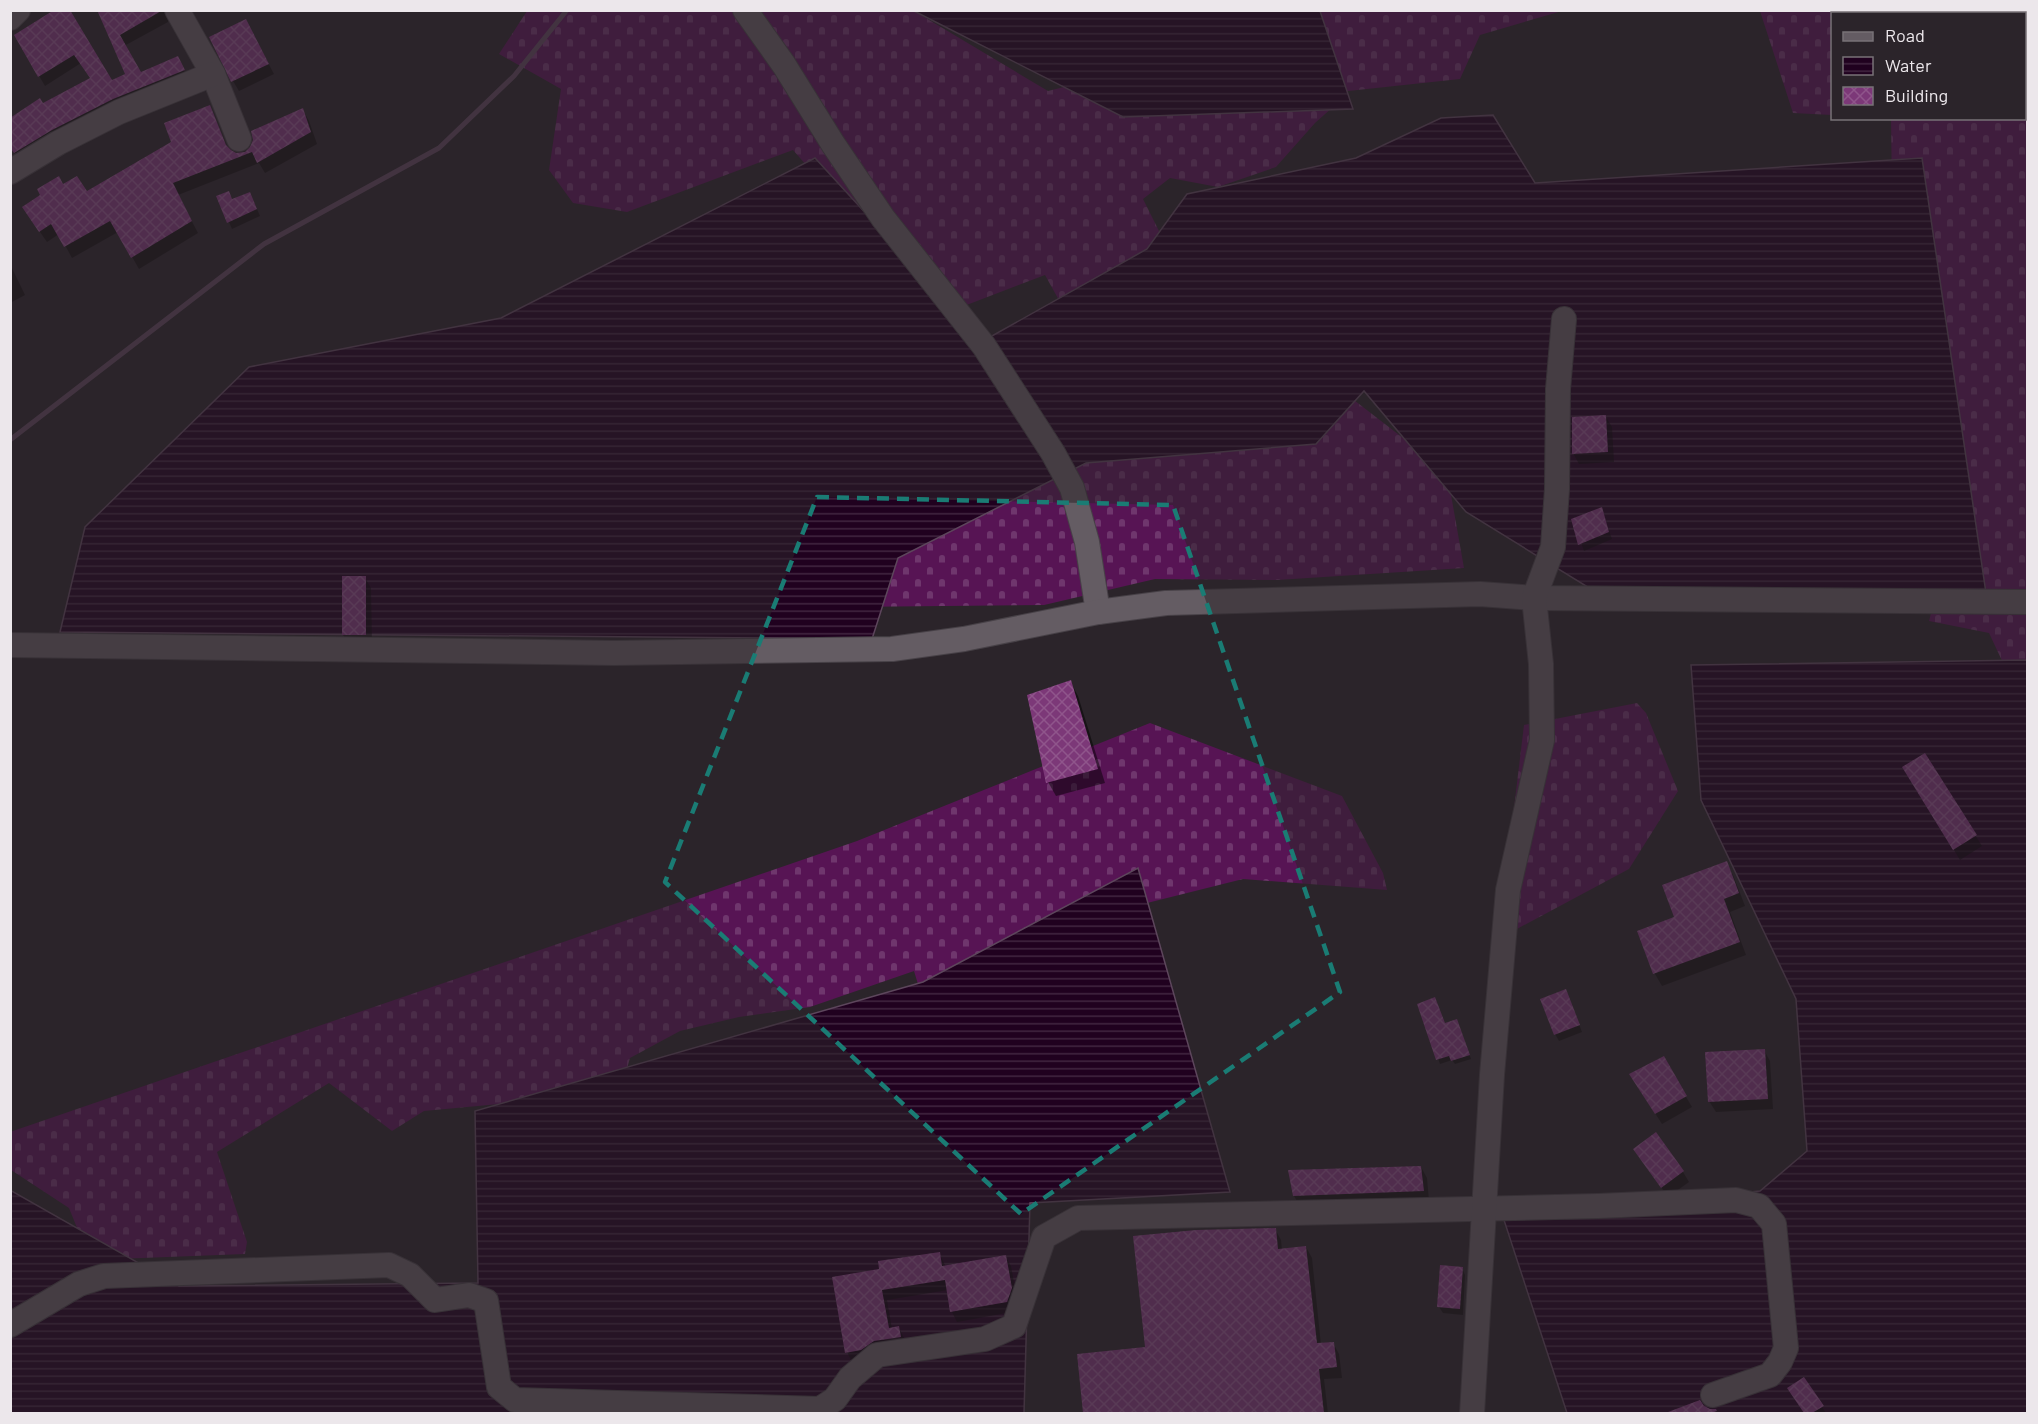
<svg xmlns="http://www.w3.org/2000/svg" width="2038" height="1424" font-family="Barlow,sans-serif">
  <defs>
    <pattern id="cemetery-stones" width="16" height="16" patternUnits="userSpaceOnUse" patternTransform="scale(1.5)"><rect width="16" height="16" fill="#571454"/><path d="M2 7V4a2 2 0 0 1 4 0v3zM10 15v-3a2 2 0 0 1 4 0v3z" fill="#6f366d"/></pattern>
    <pattern id="water-rules" width="6" height="5" patternUnits="userSpaceOnUse" patternTransform="scale(1.5)"><rect width="6" height="5" fill="#20011f"/><path d="M0 2.5h6" fill="none" stroke="#412640"/></pattern>
    <pattern id="building-cross-hatch" width="8" height="8" patternUnits="userSpaceOnUse" patternTransform="scale(1.5)"><rect width="8" height="8" fill="#7c3878"/><path d="M0 0l8 8M0 8l8-8" fill="none" stroke="#8f558b"/></pattern>
  </defs>
  <rect width="100%" height="100%" fill="#2b242a"/>
  <g fill="url(#cemetery-stones)">
    <polygon points="527,11 914,11 1048,91 1226,46 1316,11 1562,11 1480,35 1460,79 1339,92 1342,99 1315,123 1276,167 1218,187 1170,178 1143,199 1236,385 1341,390 1447,472 1464,568 1277,580 1155,579 1044,605 845,607 920,513 1111,394 1045,275 938,316 793,150 627,212 573,203 549,170 561,89 499,54"/>
    <polygon points="1760,11 2027,11 2027,714 1989,633 1929,621 1940,578 1893,274 1891,119 2024,118 2024,14 1832,14 1832,115 1793,113"/>
    <polygon points="1637,703 1646,713 1678,791 1629,869 1515,930 1503,899 1524,725"/>
    <polygon points="1150,723 1342,796 1383,873 1387,890 1243,879 1095,916 929,1020 914,971 810,1007 739,1017 680,1031 630,1058 620,1093 424,1111 392,1131 329,1083 217,1152 247,1242 245,1254 90,1260 69,1208 11,1170 10,1132 857,841"/>
  </g>
  <g fill="url(#water-rules)" stroke="#5d465c" stroke-width="1.5">
    <polygon points="914,11 1320,11 1353,109 1123,117"/>
    <polygon points="1493,115 1535,183 1922,158 1987,600 1599,594 1466,512 1364,391 1316,444 1086,463 898,558 872,639 60,632 85,527 249,367 501,318 815,158 983,341 1147,249 1187,194 1356,158 1441,118"/>
    <polygon points="2027,660 2027,1413 1567,1413 1503,1217 1760,1191 1807,1151 1796,999 1701,800 1691,665"/>
    <polygon points="1138,868 1230,1192 1030,1203 1024,1413 11,1414 10,1190 179,1286 478,1283 475,1111 923,982"/>
  </g>
  <g fill="#0007">
    <polygon points="108,10 172,10 169,13 168,22 124,46 140,74 183,68 189,80 20,162 14,150 10,152 10,120 92,79 81,63 45,86 16,36 55,12 112,82 127,74"/>
    <polygon points="251,31 274,74 239,91 233,81"/>
    <polygon points="209,107 229,151 237,155 245,153 303,110 309,121 317,144 265,173 259,163 178,195 198,233 139,269 118,232 72,258 59,234 47,242 31,219 63,186 86,193 173,143"/>
    <polygon points="232,200 253,200 260,216 232,229 229,222"/>
    <polygon points="10,264 25,295 10,303"/>
    <polygon points="1606,417 1612,427 1614,462 1579,464 1573,453"/>
    <polygon points="1601,509 1612,539 1584,551 1573,520"/>
    <polygon points="365,578 371,588 372,645 349,645 343,635"/>
    <polygon points="1070,681 1078,696 1105,783 1056,796 1048,782"/>
    <polygon points="1925,755 1982,846 1960,860 1904,767"/>
    <polygon points="1726,863 1733,875 1745,906 1730,912 1746,955 1662,986 1655,974 1639,932 1676,918"/>
    <polygon points="1566,991 1582,1032 1559,1041 1555,1034"/>
    <polygon points="1419,1005 1445,1025 1459,1025 1471,1059 1455,1064 1452,1060 1440,1064"/>
    <polygon points="1764,1050 1770,1061 1773,1109 1716,1112 1709,1101"/>
    <polygon points="1663,1058 1692,1107 1662,1124 1637,1085"/>
    <polygon points="1635,1150 1683,1172 1689,1182 1668,1197"/>
    <polygon points="1421,1167 1427,1178 1429,1201 1300,1206 1294,1196"/>
    <polygon points="1275,1229 1281,1240 1282,1250 1306,1247 1312,1258 1321,1345 1333,1343 1339,1354 1342,1378 1324,1379 1328,1414 1084,1414 1078,1355 1147,1348"/>
    <polygon points="939,1253 946,1267 1005,1256 1011,1266 1017,1299 1012,1312 957,1322 952,1312 948,1290 887,1300 892,1329 899,1328 904,1338 906,1347 852,1362 847,1352 881,1270"/>
    <polygon points="1462,1268 1465,1275 1463,1315 1443,1313 1439,1307"/>
    <polygon points="1793,1395 1822,1407 1826,1413 1805,1414"/>
    <polygon points="1703,1407 1709,1410 1716,1410 1718,1414 1684,1414 1682,1408"/>
  </g>
  <g fill="none" stroke-linecap="round" stroke-linejoin="round">
    <polyline stroke="#5d465c" stroke-width="5" points="10,440 264,244 439,148 514,76 567,10"/>
  </g>
  <g fill="url(#building-cross-hatch)">
    <polygon points="54,10 70,10 112,80 125,74 97,10 163,10 120,35 141,72 178,56 185,70 113,99 52,130 14,153 10,148 10,118 40,98 43,103 90,78 74,55 38,77 14,35"/>
    <polygon points="246,19 269,64 231,82 209,37"/>
    <polygon points="210,105 226,145 231,150 236,153 245,152 250,147 253,140 251,131 303,108 311,132 257,163 252,152 173,183 192,221 131,258 110,221 64,247 51,224 39,232 22,207 40,195 37,189 59,176 63,184 77,176 87,191 171,142 164,123"/>
    <polygon points="229,191 232,199 250,192 257,209 227,223 216,196"/>
    <polygon points="1606,415 1608,452 1572,454 1572,417"/>
    <polygon points="1602,507 1609,532 1578,545 1571,519"/>
    <rect x="342" y="576" width="24" height="59"/>
    <polygon points="1071,680 1098,769 1046,783 1027,695"/>
    <polygon points="1925,753 1977,835 1953,850 1902,767"/>
    <polygon points="1727,861 1739,893 1724,899 1740,942 1653,974 1637,931 1674,917 1662,885"/>
    <polygon points="1566,989 1580,1025 1554,1035 1540,999"/>
    <polygon points="1435,997 1445,1023 1457,1019 1470,1055 1451,1061 1449,1056 1436,1060 1417,1004"/>
    <polygon points="1765,1049 1768,1099 1708,1102 1705,1052"/>
    <polygon points="1664,1056 1687,1096 1655,1114 1629,1074"/>
    <polygon points="1656,1132 1684,1171 1661,1188 1633,1149"/>
    <polygon points="1421,1166 1424,1191 1293,1196 1288,1170"/>
    <polygon points="1276,1228 1278,1249 1306,1246 1317,1343 1334,1342 1337,1367 1319,1369 1324,1413 1083,1413 1077,1354 1145,1347 1133,1236 1196,1230"/>
    <polygon points="940,1252 942,1266 1006,1255 1012,1288 1007,1302 950,1312 945,1280 882,1290 889,1328 899,1326 901,1337 874,1341 861,1350 845,1353 832,1277 879,1269 878,1261"/>
    <polygon points="1440,1265 1463,1267 1460,1309 1437,1307"/>
    <polygon points="1804,1377 1824,1406 1812,1413 1804,1413 1787,1388"/>
    <polygon points="1700,1400 1704,1406 1710,1409 1716,1409 1717,1411 1711,1413 1668,1413 1668,1412"/>
  </g>
  <g fill="none" stroke-linecap="round" stroke-linejoin="round">
    <defs>
      <g id="minor">
        <polyline points="177,10 213,74 239,139"/>
        <polyline points="745,10 784,65 833,144 883,218 984,346 1053,453 1072,488 1087,542 1098,612"/>
        <polyline points="10,18 18,10"/>
        <polyline points="10,172 58,143 119,112 213,74"/>
        <polyline points="10,645 614,653 892,649 964,639 1098,612 1166,603 1480,594 1534,598 2028,602"/>
        <polyline points="10,1325 79,1284 104,1276 389,1265 410,1275 435,1300 469,1295 486,1301 499,1387 515,1400 820,1409 835,1399 850,1378 877,1355 985,1339 1014,1326 1044,1237 1078,1218 1598,1206 1736,1200 1759,1206 1774,1224 1786,1348 1780,1362 1770,1375 1713,1395"/>
        <polyline points="1472,1414 1492,1075 1508,890 1542,740 1541,664 1534,598 1553,547 1557,489 1558,389 1564,319"/>
      </g>
    </defs>
    <use href="#minor" stroke="#474147" stroke-width="26"/>
    <use href="#minor" stroke="#645c63" stroke-width="24"/>
  </g>
  <path d="M0 0H2038V1424H0ZM817 497 1173 505 1340 992 1021 1214 665 882Z" fill="#2b242a" fill-opacity=".55" fill-rule="evenodd"/>
  <path fill="none" stroke="#1a7c74" stroke-width="4.5" stroke-dasharray="12 8" stroke-linejoin="round" d="M817 497 1173 505 1340 992 1021 1214 665 882Z"/>
  <rect width="2038" height="1424" fill="none" stroke="#ece7eb" stroke-width="24"/>
  <rect x="1831" y="12" width="195" height="108" fill="#2b242a" stroke="#787277" stroke-width="1.5"/>
  <rect x="1843" y="32" width="30" height="9" fill="#645c63" stroke="#787277" stroke-width="1.5"/>
  <text x="1885" y="42" font-size="18" fill="#ece7eb">Road</text>
  <rect x="1843" y="57" width="30" height="18" fill="url(#water-rules)" stroke="#787277" stroke-width="1.5"/>
  <text x="1885" y="72" font-size="18" fill="#ece7eb">Water</text>
  <rect x="1843" y="87" width="30" height="18" fill="url(#building-cross-hatch)" stroke="#787277" stroke-width="1.5"/>
  <text x="1885" y="102" font-size="18" fill="#ece7eb">Building</text>
</svg>
